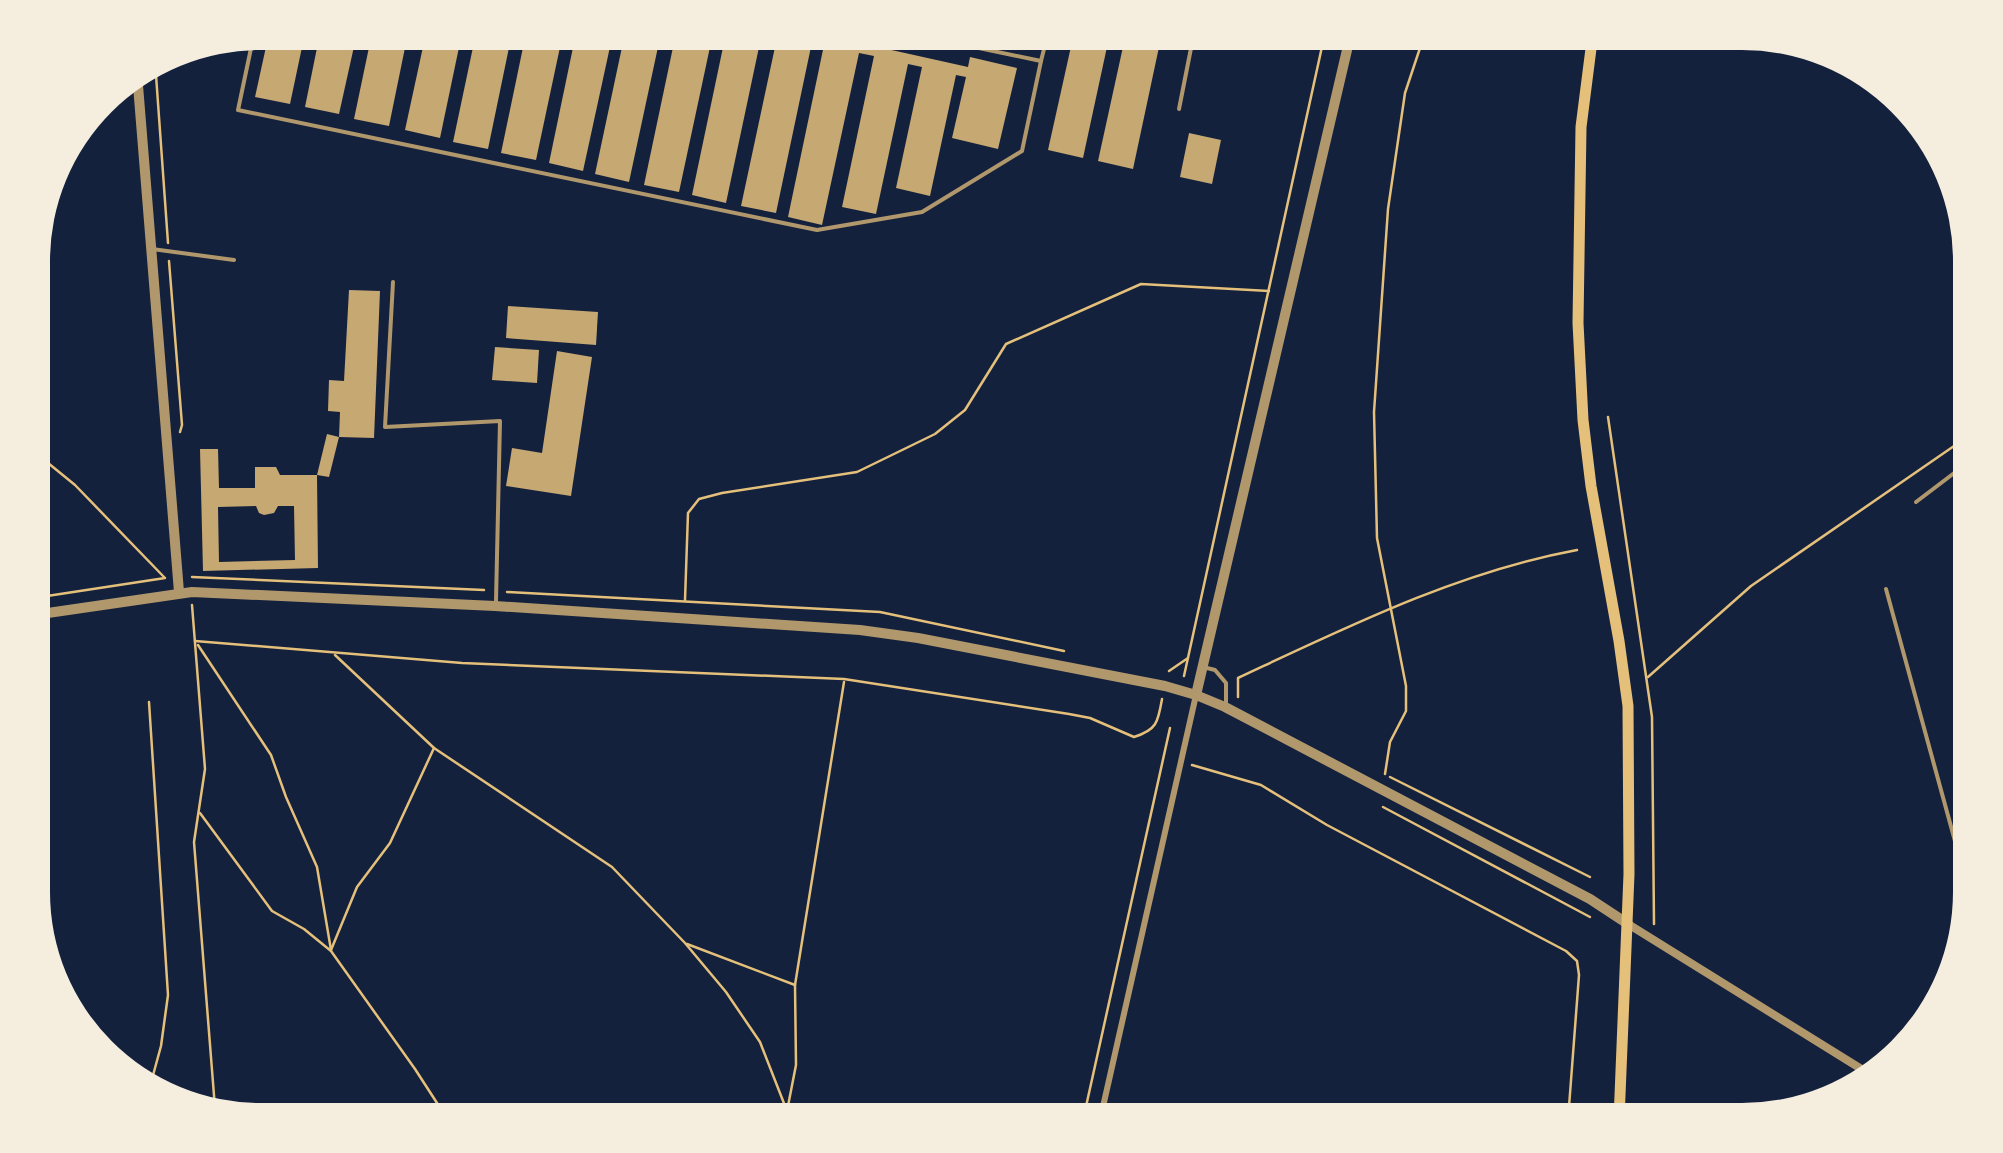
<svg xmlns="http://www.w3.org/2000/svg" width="2003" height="1153" font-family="'DM Sans',sans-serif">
  <rect width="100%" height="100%" fill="#14213d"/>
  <g fill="#c6a872" fill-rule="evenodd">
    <polygon points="269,33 305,33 290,104 255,97"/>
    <polygon points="320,33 357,33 339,114 305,107"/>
    <polygon points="372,33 408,33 389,126 354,119"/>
    <polygon points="426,33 462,33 440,138 405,130"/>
    <polygon points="476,33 512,33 488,149 453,142"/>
    <polygon points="526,33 563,33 536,160 501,153"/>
    <polygon points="576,33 613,33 583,171 549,163"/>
    <polygon points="625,33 661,33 629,182 595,174"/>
    <polygon points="676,33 713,33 679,192 644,185"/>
    <polygon points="726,33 762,33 726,203 692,195"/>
    <polygon points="778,33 815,33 968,67 970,57 1017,68 998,149 952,138 966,77 956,75 930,196 896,188 922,67 908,64 876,214 842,207 874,56 859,53 822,225 788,217 824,45 812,42 776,213 741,206"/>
    <polygon points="1074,33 1110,33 1083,158 1048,150"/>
    <polygon points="1126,33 1162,33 1133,169 1098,161"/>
    <polygon points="1189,133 1221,140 1212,184 1180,177"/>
    <polygon points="349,290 380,291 374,438 339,437 340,412 328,411 329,380 344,381"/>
    <polygon points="508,306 598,312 596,345 506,338"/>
    <polygon points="495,347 539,350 537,383 492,380"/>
    <polygon points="557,351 592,357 571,496 506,486 512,448 542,453"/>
    <polygon points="327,434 339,437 329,477 317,475"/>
    <path d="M200 449H218L219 488H255V467H276L280 475H317L318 568 203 571ZM256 506 259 513 264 515 274 513 278 506H294L295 560 219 562 218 507Z"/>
  </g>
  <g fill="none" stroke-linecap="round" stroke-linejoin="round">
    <g stroke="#e5c07b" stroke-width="2.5">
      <polyline points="155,61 168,243"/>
      <polyline points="169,261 182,425 180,432"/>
      <polyline points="1608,417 1652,717 1654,924"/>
      <polyline points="34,447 37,454 75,485 164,577"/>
      <polyline points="192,577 484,590"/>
      <polyline points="507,592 880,612 1064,651"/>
      <polyline points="34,598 165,578"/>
      <polyline points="685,600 688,513 699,499 722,493 857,472 935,434 965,410 1006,344 1141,284 1269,291"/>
      <polyline points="192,605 205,769 194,842 215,1108"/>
      <path d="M195 641 462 663 844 679 1069 714 1090 718 1134 737C1157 730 1158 722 1162 699"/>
      <polyline points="198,645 271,755 286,797 317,867 331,950"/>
      <polyline points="335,655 434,748 612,867 685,943 726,992 760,1042 787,1111"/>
      <polyline points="1169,671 1188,658"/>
      <polyline points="1184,676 1325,33"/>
      <polyline points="1648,677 1751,586 1970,435"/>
      <path d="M1238 697V678C1347 627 1458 572 1577 550"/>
      <polyline points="149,702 168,995 161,1046 149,1090"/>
      <polyline points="1192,765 1261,785 1327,825 1566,951 1577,961 1579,975 1568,1120"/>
      <polyline points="1385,774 1390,742 1406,711 1406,686 1377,538 1374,412 1388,209 1405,93 1425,33"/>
      <polyline points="1390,777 1590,877"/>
      <polyline points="1383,807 1590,917"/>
      <polyline points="200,813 272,911 304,929 331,951 415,1069 448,1120"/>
      <polyline points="687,944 795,985"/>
      <polyline points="331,950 357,887 390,843 434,748"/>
      <polyline points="788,1120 787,1111 796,1065 795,985 844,682"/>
      <polyline points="1083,1120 1170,728"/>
    </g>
    <g stroke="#b1986c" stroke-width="4">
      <polyline points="907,33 1041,61 1048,33"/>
      <polyline points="254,34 238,110 817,230 922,212 1022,151 1041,61"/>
      <polyline points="1179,109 1194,33"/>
      <polyline points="152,249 234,260"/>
      <polyline points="393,282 385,427 500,421 496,601"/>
      <polyline points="1916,502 1970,461"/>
      <polyline points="1886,589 1970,896"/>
      <polyline points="1207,668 1215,670 1226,683 1226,702"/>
    </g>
    <polyline stroke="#b1986c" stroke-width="6" points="1100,1120 1196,695"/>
    <polyline stroke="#b1986c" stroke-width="8" points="1628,924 1871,1075"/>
    <g stroke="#b1986c" stroke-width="10">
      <polyline points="137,73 179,592"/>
      <polyline points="34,615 192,592 495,606 860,630 918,638 1165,686 1196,695 1225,707 1590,899 1628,924"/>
      <polyline points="1196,695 1351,33"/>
    </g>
    <polyline stroke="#e5c07b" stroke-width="11" points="1593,33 1581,127 1578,323 1583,420 1591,486 1619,641 1628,706 1629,874 1619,1120"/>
  </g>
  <path d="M0 0H2003V1153H0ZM261 50H1742A211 211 0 0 1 1953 261V892A211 211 0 0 1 1742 1103H261A211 211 0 0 1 50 892V261A211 211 0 0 1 261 50Z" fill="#f5edde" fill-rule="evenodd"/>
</svg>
